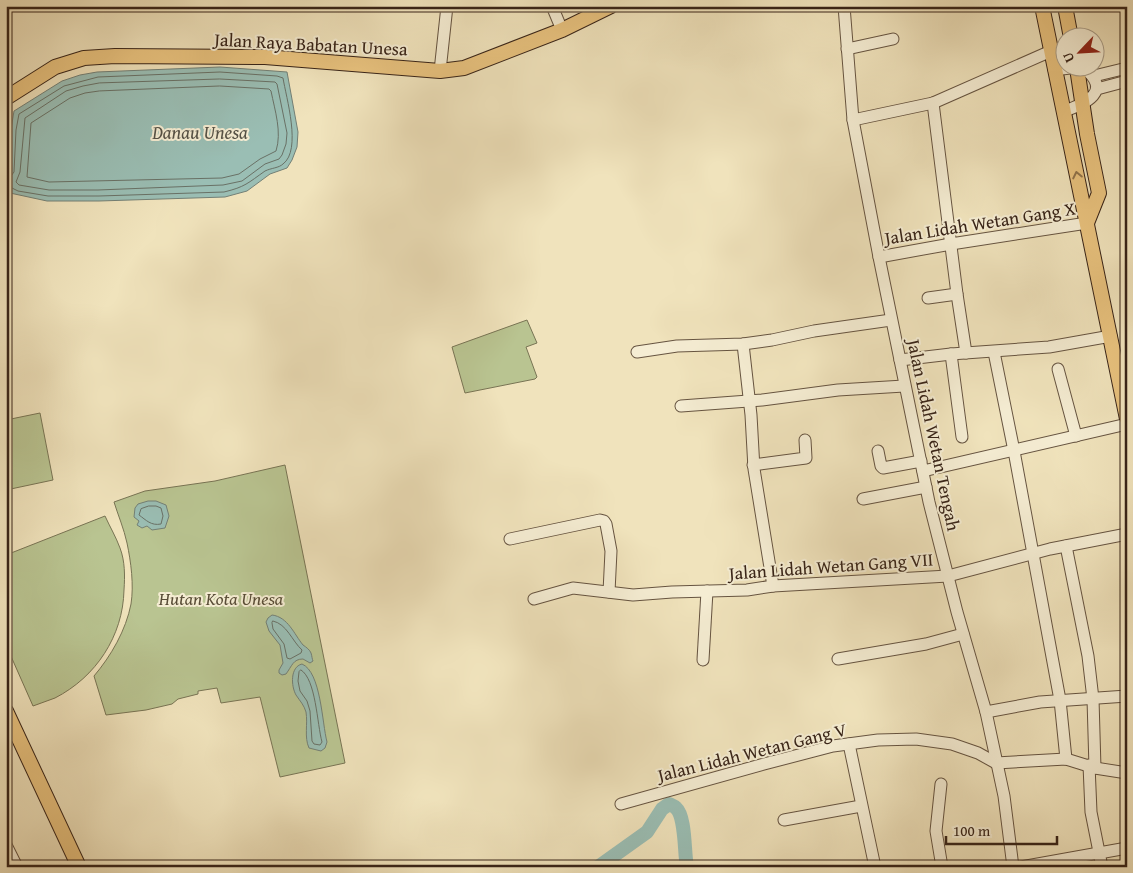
<svg xmlns="http://www.w3.org/2000/svg" width="1133" height="873" font-family="'Gentium Book Plus',serif">
  <rect width="100%" height="100%" fill="#f0e3bc"/>
  <filter id="stains"><feTurbulence type="fractalNoise" baseFrequency=".004" numOctaves="4"/><feColorMatrix values="0 0 0 0 .2 0 0 0 0 .09 0 0 0 0 .02 0 0 0 .5 -.17"/></filter>
  <radialGradient id="worn" r=".72"><stop offset=".6" stop-color="#630" stop-opacity="0"/><stop offset="1" stop-color="#630" stop-opacity=".3"/></radialGradient>
  <g fill="#b9c491" stroke="#787454">
    <polygon points="527,320 537,343 526,347 537,377 535,379 465,393 452,347"/>
    <polygon points="40,413 53,480 6,490 6,420"/>
    <path d="M285 465 345 763 280 777 260 697 221 703 217 688 198 691V694L178 699 172 704 146 710 106 715 94 676C111 656 126 630 131 604 134 585 131 562 127 543 124 529 118 515 114 502L145 491 215 481Z"/>
    <path d="M105 516C110 527 116 537 120 548 125 561 125 576 124 590 123 636 96 677 55 698 48 701 40 703 33 706L6 645V555Z"/>
  </g>
  <g fill="#9abeb4" stroke="#738076">
    <polygon points="220,67 287,72 298,132 297,147 292,160 287,168 270,174 247,191 225,197 99,201 47,201 10,193 8,189 11,129 14,111 62,81 80,75 97,72"/>
    <polygon points="148,501 156,501 166,505 169,516 165,528 152,530 147,526 142,528 137,525 139,521 134,517 135,508 138,504"/>
    <path d="M272 615C288 617 294 634 303 645 306 647 310 650 311 653 312 656 312 659 313 661L310 663 303 659C293 659 292 666 286 674L282 675 279 673V670L283 663 280 645 269 631 266 622 268 618Z"/>
    <path d="M302 664C321 672 322 723 327 742L325 748 321 751 309 748C304 737 308 724 306 712 304 705 300 701 296 695 291 686 290 667 302 664Z"/>
  </g>
  <g fill="none" stroke-linecap="round" stroke-linejoin="round">
    <g stroke="#697166" stroke-width="1">
      <polygon points="220,79 275,82 277,84 287,133 286,144 282,155 279,159 265,164 242,181 223,185 98,190 49,190 19,185 16,182 20,172 25,118 66,91 83,86 99,83"/>
      <path d="M220 86 269 89 271 91C275 111 282 132 276 151L260 159 239 174 222 178 49 182 27 177 31 123 70 98 85 93 99 91Z"/>
      <path d="M6 177 11 176 14 172 16 130 19 114 64 86 98 77 220 72 277 76 283 78C286 97 302 150 283 164 279 168 271 168 265 171 248 183 245 187 224 192L99 196H48L18 191 6 185"/>
      <path d="M149 506H156L161 508 163 516 161 524C151 526 146 520 139 515L141 509Z"/>
      <path d="M273 621C287 624 292 641 302 650L301 653 290 659 287 658 284 644 273 629 272 623Z"/>
      <path d="M301 670C316 679 317 724 322 742L320 745 314 744 312 741 310 711 307 701 300 691 298 681 299 672Z"/>
    </g>
    <path stroke="#9abeb4" stroke-width="14" d="M598 867 647 832 662 809 669 804C671 805 674 806 676 808 686 817 684 853 687 867"/>
    <defs>
      <g id="minor">
        <polyline points="552,6 562,30"/>
        <polyline points="844,6 853,120 879,257 929,502 957,612 986,712 1004,796 1013,867"/>
        <polyline points="847,49 893,39"/>
        <polyline points="1054,70 1070,68"/>
        <polyline points="440,71 447,6"/>
        <polyline points="1094,76 1127,68"/>
        <polyline points="1097,89 1127,81"/>
        <polyline points="933,103 957,294 966,353"/>
        <path d="M1063 112C1086 103 1113 92 1084 68"/>
        <polyline points="853,120 933,103 1051,51"/>
        <polyline points="879,257 951,244 1087,223"/>
        <polyline points="928,298 957,294"/>
        <polyline points="743,344 751,415 754,469 773,586"/>
        <polyline points="637,352 677,346 743,344 772,340 814,331 891,320"/>
        <polyline points="994,352 1014,451 1060,700 1066,759"/>
        <polyline points="951,354 962,437"/>
        <polyline points="900,360 951,354 1049,347 1111,336"/>
        <polyline points="1058,369 1076,436"/>
        <polyline points="681,406 762,400 838,390 904,386"/>
        <polyline points="878,451 881,466 883,468 921,461"/>
        <polyline points="753,465 806,458 805,440"/>
        <polyline points="923,471 1127,424"/>
        <polyline points="863,499 926,487"/>
        <polyline points="510,539 600,520 604,521 606,524 611,551 609,592"/>
        <polyline points="1066,546 1088,656 1093,699 1095,768"/>
        <polyline points="534,599 573,588 633,595 672,592 747,590 773,586 948,576 1050,549 1127,534"/>
        <polyline points="838,659 926,644 963,634"/>
        <polyline points="703,660 707,591"/>
        <polyline points="986,712 1040,702 1127,696"/>
        <polyline points="849,744 875,867"/>
        <polyline points="1089,765 1091,812 1102,867"/>
        <polyline points="941,784 936,831 942,867"/>
        <polyline points="621,804 764,764 833,746 878,740 916,739 952,744 978,753 996,763 1066,759 1095,768 1127,773"/>
        <polyline points="784,820 861,806"/>
        <polyline points="6,845 17,867"/>
        <polyline points="1021,867 1127,848"/>
      </g>
      <g id="major">
        <polyline points="1042,6 1127,419"/>
        <polyline points="1065,6 1071,38"/>
        <polyline points="1077,68 1087,134 1099,193 1087,223"/>
        <polyline points="6,98 55,67 84,58 115,56 265,57 440,71 464,68 562,30 611,6"/>
        <polyline points="6,711 79,867"/>
      </g>
    </defs>
    <use href="#minor" stroke="#665441" stroke-width="13"/>
    <use href="#major" stroke="#382418" stroke-width="16"/>
    <use href="#minor" stroke="#f5edd3" stroke-width="11"/>
    <use href="#major" stroke="#e8c27e" stroke-width="14"/>
  </g>
  <defs><path id="oneway-chevron" d="M-2-3.5L2.5 0L-2 3.5" fill="none" stroke-width="1.6" stroke-linecap="round" stroke-linejoin="round" transform="scale(1.25)"/></defs>
  <use stroke="#90734b" href="#oneway-chevron" transform="translate(1077 175) rotate(-102)"/>
  <g text-anchor="middle" dominant-baseline="central" stroke-width="4" stroke-linejoin="round" paint-order="stroke">
    <g font-size="18" fill="#382418" stroke="#f5edd3">
      <text transform="translate(311 44) rotate(3)">Jalan Raya Babatan Unesa</text>
      <text transform="translate(980 223) rotate(-9)">Jalan Lidah Wetan Gang X</text>
      <text transform="translate(934 435) rotate(78)">Jalan Lidah Wetan Tengah</text>
      <text transform="translate(831 566) rotate(-4)">Jalan Lidah Wetan Gang VII</text>
      <text transform="translate(752 752) rotate(-14)">Jalan Lidah Wetan Gang V</text>
    </g>
    <g font-size="18" font-style="italic" fill="#584c36" stroke="#f5edd3">
      <text x="221" y="598">Hutan Kota Unesa</text>
    </g>
    <g font-size="19" font-style="italic" fill="#555247" stroke="#f5edd3">
      <text x="200" y="132">Danau Unesa</text>
    </g>
  </g>
  <rect width="1133" height="873" fill="none" stroke="#f0e3bc" stroke-width="25"/>
  <rect x="8" y="8" width="1118" height="858" fill="none" stroke="#382418" stroke-width="2.5"/>
  <rect x="12" y="12" width="1108" height="848" fill="none" stroke="#382418"/>
  <g transform="translate(1080 52) rotate(245)"><circle r="24" fill="#f5edd3" stroke="#a99d88"/>
  <path d="M0-4L9 19L0 12L-9 19Z" fill="#8f2418"/>
  <text y="-8" font-size="14" font-weight="bold" text-anchor="middle" fill="#382418">U</text>
  </g>
  <path d="M946 836v8h111v-8" fill="none" stroke="#382418" stroke-width="2.5"/>
  <text x="953" y="836" font-size="15" fill="#382418" stroke="#f5edd3" stroke-width="4" paint-order="stroke">100 m</text>
  <rect width="100%" height="100%" filter="url(#stains)"/>
  <rect width="100%" height="100%" fill="url(#worn)"/>
</svg>
